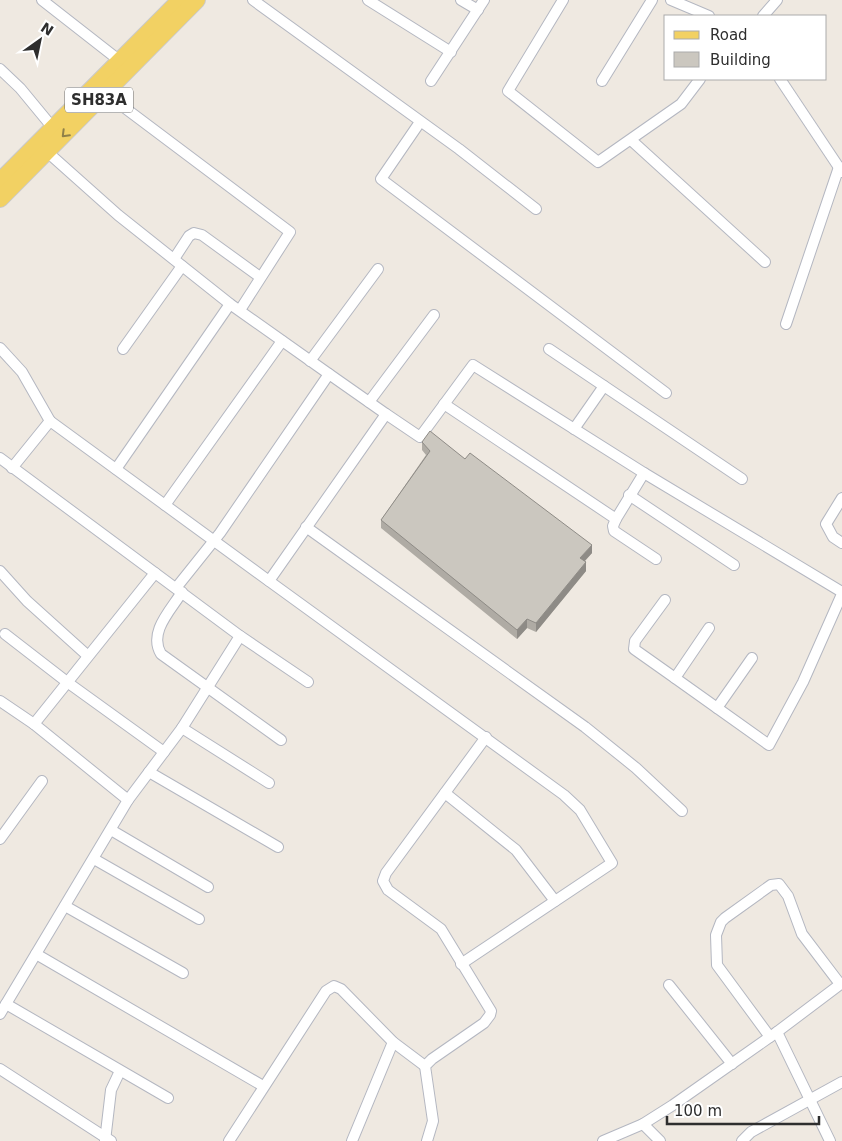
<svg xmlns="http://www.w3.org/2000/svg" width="842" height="1141" font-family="'DejaVu Sans',sans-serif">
  <rect width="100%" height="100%" fill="#efe9e1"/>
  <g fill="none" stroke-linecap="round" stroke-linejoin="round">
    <defs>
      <g id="minor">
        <polyline points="42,0 120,61"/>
        <polyline points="253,0 459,149 536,209"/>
        <polyline points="368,0 451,52"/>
        <polyline points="461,0 478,10"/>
        <polyline points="563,0 508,91 598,162 681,104 700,79"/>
        <polyline points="671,0 709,16"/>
        <polyline points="763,16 777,0"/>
        <polyline points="0,69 20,88 53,128"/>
        <polyline points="780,79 842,172"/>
        <polyline points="431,81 484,0"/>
        <polyline points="602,81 652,0"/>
        <polyline points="105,93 290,232 240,310"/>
        <polyline points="420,122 381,179 666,393"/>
        <polyline points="631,140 765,262"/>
        <polyline points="44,149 118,215 230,304 329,374"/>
        <polyline points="174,259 189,236 194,233 202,235 260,277"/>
        <polyline points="786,324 839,167"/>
        <polyline points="0,348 22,372 50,421"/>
        <polyline points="123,349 182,266"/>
        <polyline points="549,349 742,479"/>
        <polyline points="310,361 378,269"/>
        <polyline points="369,402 434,315"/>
        <polyline points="444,404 616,519 644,473"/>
        <polyline points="386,414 420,437 473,365 644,473 842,592"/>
        <polyline points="574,429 604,386"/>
        <polyline points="0,458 240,636 182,728 128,800 0,1014"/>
        <polyline points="12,468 50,421 269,581"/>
        <polyline points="116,469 230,304"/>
        <polyline points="629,495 734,565"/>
        <polyline points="842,498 826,524 833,537 842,543"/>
        <polyline points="165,505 282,341"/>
        <polyline points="616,519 613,526 614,531 656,559"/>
        <polyline points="306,527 585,727 636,768 682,811"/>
        <polyline points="0,571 27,601 88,656"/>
        <polyline points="176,588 220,533 329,374 386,414 269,581 564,795 580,810 612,863 461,964"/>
        <path d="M182 592C171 610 148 632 161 654L281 740"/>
        <polyline points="665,600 635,641 634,649 675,678"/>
        <polyline points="709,628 675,678 769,745 803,682 842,594"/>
        <polyline points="5,634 67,682 164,752"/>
        <polyline points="240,636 308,682"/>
        <polyline points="0,701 34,724"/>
        <polyline points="717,708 752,658"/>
        <polyline points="182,728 269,783"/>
        <polyline points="149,772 278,847"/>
        <polyline points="445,793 516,850 555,901"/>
        <polyline points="128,800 34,724 155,573"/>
        <polyline points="111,830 208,887"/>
        <polyline points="0,839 42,781"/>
        <polyline points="94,859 199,919"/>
        <polyline points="65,906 183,973"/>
        <polyline points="36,954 263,1086"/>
        <polyline points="669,985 732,1064"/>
        <polyline points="6,1004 168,1098"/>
        <polyline points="777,1032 830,1141"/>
        <polyline points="770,1037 717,965 716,935 721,922 725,918 771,885 779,884 788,896 802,934 840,984"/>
        <polyline points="0,1069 111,1141"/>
        <polyline points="643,1124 660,1141"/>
        <polyline points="105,1141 111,1090 120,1071"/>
        <polyline points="229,1141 326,991 334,986 341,989 393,1042 425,1066"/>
        <polyline points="352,1141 393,1042"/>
        <polyline points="427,1141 433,1121 425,1066 432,1059 484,1023 490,1015 491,1011 441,929 388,890 383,881 386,873 486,737"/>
        <polyline points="603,1141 643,1124 673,1105 777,1032 842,983"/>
        <polyline points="742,1141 751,1132 842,1082"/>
      </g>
      <g id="primary">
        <polyline points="0,181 180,0"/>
        <polyline points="0,199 197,0"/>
      </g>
    </defs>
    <use href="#minor" stroke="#b4b7c1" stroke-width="12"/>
    <use href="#primary" stroke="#c9c9c9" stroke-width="18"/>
    <use href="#minor" stroke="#fff" stroke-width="10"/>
    <use href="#primary" stroke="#f2d163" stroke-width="16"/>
  </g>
  <polygon fill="#afaba4" points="422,442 465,459 592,553 585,561 586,571 536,632 527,628 517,639 381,528 381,520 426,455 422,450"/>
  <g fill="#8e8b86">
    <polygon points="592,545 592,553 580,566 580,558"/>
    <polygon points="586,562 586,571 536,632 536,623"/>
    <polygon points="527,619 527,628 517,639 517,630"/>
  </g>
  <polygon fill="#cbc7bf" stroke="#8e8b86" points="430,431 465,459 470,453 592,545 580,558 586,562 536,623 527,619 517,630 381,520 430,451 422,442"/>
  <defs><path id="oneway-chevron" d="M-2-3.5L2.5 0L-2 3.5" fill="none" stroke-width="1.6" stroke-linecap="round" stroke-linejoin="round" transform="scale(1.25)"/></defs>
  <use stroke="#908048" href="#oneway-chevron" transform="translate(65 134) rotate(135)"/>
  <g text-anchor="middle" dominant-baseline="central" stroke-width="4.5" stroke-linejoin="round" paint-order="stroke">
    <rect fill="#fff" stroke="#6d6d6d" stroke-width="1" x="65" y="87.5" width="68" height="25" rx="4"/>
    <g font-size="15" font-weight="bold" fill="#2e2e2e">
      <text x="99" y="100">SH83A</text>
    </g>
  </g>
  <rect x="664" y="15" width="162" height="65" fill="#ffffff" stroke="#ababab"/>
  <rect x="674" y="31" width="25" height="8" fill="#f2d163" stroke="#ababab"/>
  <text x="710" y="40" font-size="15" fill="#2e2e2e">Road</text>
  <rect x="674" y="52" width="25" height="15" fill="#cbc7bf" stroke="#ababab"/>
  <text x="710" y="65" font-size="15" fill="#2e2e2e">Building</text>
  <g transform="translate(40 40) rotate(33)" stroke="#ffffff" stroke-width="4" paint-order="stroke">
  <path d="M0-4L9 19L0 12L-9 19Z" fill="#2e2e2e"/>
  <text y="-8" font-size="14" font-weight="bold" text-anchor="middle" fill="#2e2e2e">N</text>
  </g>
  <path d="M667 1116v8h152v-8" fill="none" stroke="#2e2e2e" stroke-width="2.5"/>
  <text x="674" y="1116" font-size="15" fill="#2e2e2e" stroke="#ffffff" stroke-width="4" paint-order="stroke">100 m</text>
</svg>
